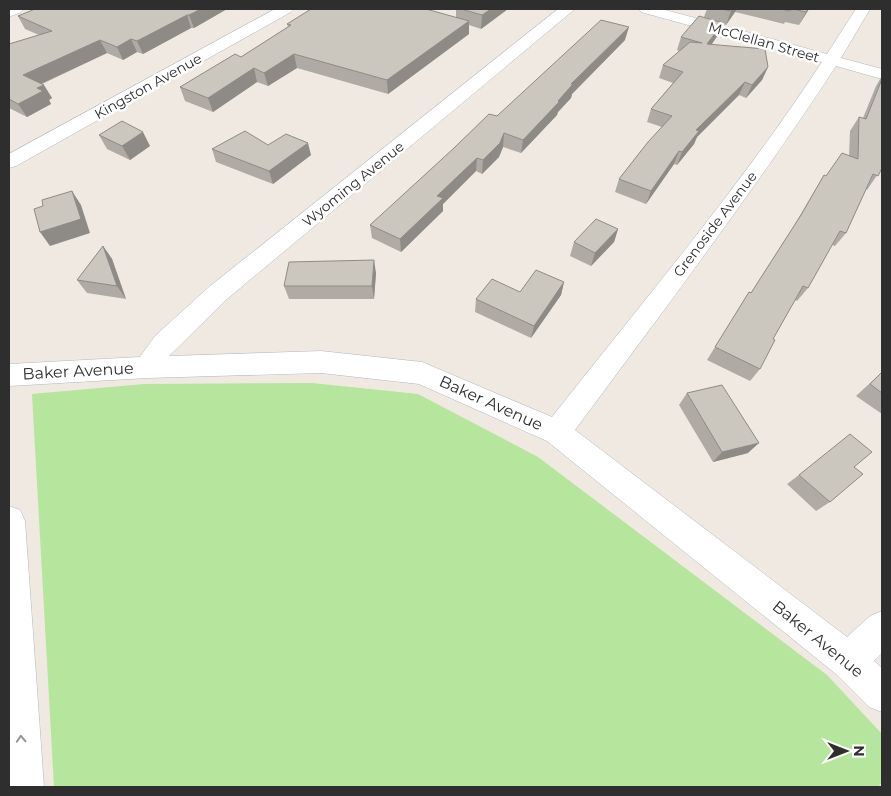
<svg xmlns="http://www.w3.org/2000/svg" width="891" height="796" font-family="Montserrat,sans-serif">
  <rect width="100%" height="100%" fill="#efe9e1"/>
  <polygon fill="#b6e59e" points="312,383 418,394 538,457 827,675 882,734 882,782 878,787 54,787 32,394 144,384"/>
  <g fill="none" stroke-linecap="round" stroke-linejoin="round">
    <defs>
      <g id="minor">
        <polygon points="9,9 24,9 21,12 9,17"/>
        <polygon points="275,9 294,9 291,12 16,166 9,168 9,154"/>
        <path d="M558 9H575L227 299 169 356 321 351 422 362 552 417C644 300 740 187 822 62L641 12 639 9H662L827 54 856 9H870L841 58 882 69V79L836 66C754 191 664 310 575 430L847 637 870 616 882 611V653L874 661 882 668V712L869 707 836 674 547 441 419 384 321 373 147 378 9 386V364L140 357 155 336 209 287Z"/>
        <polygon points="9,506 20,510 25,521 44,787 9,787"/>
      </g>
    </defs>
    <use href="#minor" stroke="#b4b7c1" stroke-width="1"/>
    <use href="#minor" fill="#fff" fill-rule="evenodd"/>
  </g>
  <g fill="#afaba4">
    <polygon points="35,9 227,9 194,28 191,28 143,54 137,52 123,60 107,53 42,84 52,98 49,100 51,104 27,117 9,108 9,44 39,35 25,29 18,16"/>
    <polygon points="456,9 508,9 481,29 469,25 469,34 388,94 297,68 268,86 257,82 213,112 185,101 180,87 241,57 288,27 287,24 456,18"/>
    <polygon points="707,9 809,9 799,25 785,22 784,24 735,12 726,25 723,24 718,35 712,44 768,67 762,80 746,98 739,95 697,137 694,144 677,165 674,164 646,204 615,192 619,179 662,127 647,122 651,109 673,83 659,78 663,65 679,51 677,50 681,37 704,17"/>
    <polygon points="625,40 572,94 571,98 558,112 557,115 521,153 503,147 499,157 482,174 476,171 443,204 443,211 401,252 372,238 370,225 497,116"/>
    <polygon points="882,76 882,168 867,190 866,189 846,233 835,246 832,245 808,288 797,301 795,300 773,339 760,369 750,381 707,360 741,305 749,292 751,293 792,229 824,175 826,176 849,156 850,131 859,117 863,118 876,86"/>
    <polygon points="99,135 150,146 130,160 107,149"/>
    <polygon points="268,145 311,155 273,184 216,162 212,149"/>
    <polygon points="618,229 614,242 591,266 570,256 574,242"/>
    <polygon points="103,246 112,259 126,299 87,293 77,280"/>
    <polygon points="376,273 374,299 289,299 284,286"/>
    <polygon points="564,282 561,295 531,338 475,312 476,299 520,292"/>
    <polygon points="882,372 882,414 856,396"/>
    <polygon points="687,393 748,453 713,462 679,405"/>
    <polygon points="799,475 830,502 816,511 787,484"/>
  </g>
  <g fill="#8e8b86">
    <polygon points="201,9 227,9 194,28 189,15"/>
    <polygon points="491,9 508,9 481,29 482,15"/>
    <polygon points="733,9 737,9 735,12 726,25 731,11"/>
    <polygon points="808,9 809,9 799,25 806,12"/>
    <polygon points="187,15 191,28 143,54 137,41"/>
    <polygon points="469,21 469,34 388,94 387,80"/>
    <polygon points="723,23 718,35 703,56 707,44"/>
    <polygon points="629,27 625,40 572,94 571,98 558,112 557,115 521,153 523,140 558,101 571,84"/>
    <polygon points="131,39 137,52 123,60 117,47"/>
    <polygon points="100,40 107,53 32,88 23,75"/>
    <polygon points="294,54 297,68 268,86 264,73"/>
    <polygon points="768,67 762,80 746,98 752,85"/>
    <polygon points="254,68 257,82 213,112 208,98"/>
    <polygon points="745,82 739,95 697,137 694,144 677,165 682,152 696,130"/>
    <polygon points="44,85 52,98 49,100 51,104 27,117 18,104 37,88"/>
    <polygon points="143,132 150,146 130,160 122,146"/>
    <polygon points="504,133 503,147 499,157 482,174 483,160"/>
    <polygon points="308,143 311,155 273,184 269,171"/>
    <polygon points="679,151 674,164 646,204 651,191"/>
    <polygon points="477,158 476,171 443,204 443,211 401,252 400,239 437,196"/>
    <polygon points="72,191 81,205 90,233 50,246 40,232"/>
    <polygon points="618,229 614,242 591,266 595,253"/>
    <polygon points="103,246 112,259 126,299 117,286"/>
    <polygon points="374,260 376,273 374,299 372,286"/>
    <polygon points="564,282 561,295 531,338 534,326"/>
    <polygon points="759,443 748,453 713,462 722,452"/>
  </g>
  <g fill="#cbc7bf" stroke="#8e8b86">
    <polygon points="35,9 201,9 189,15 187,15 137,41 131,39 117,47 100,40 23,75 44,85 37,88 43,91 18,104 9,99 9,44 52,31 18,16"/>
    <polygon points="311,9 426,9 469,21 387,80 294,54 264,73 254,68 208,98 180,87 235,54 241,57 291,25 287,24"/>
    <polygon points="461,9 491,9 482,15"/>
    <polygon points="721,9 733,9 731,11"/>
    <polygon points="780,9 791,9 790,11"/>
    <polygon points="793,9 808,9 806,12"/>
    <polygon points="699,16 723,23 707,44 765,49 768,67 752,85 745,82 696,130 699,131 682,152 679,151 651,191 619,179 648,142 672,116 651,109 683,72 663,65 690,42 702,43 681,37"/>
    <polygon points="601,20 629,27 571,84 573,84 558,101 559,102 523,140 504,133 500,143 483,160 477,158 437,196 443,198 400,239 370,225 454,148 489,114 497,116"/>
    <polygon points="882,79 882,168 878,176 873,174 846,233 840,231 808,288 803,286 773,339 775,340 760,369 715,347 749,292 751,293 801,215 824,175 826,176 842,153 858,159 859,117 866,119"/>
    <polygon points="122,121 143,132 122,146 99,135"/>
    <polygon points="245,131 268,145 286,134 308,143 269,171 212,149"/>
    <polygon points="72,191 81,219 40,232 34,209 43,206 42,200"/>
    <polygon points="596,219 618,229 595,253 574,242"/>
    <polygon points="103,246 117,286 77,280"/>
    <polygon points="374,260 372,286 284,286 289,262"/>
    <polygon points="536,270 564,282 534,326 476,299 492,279 520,292"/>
    <polygon points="882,372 882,393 870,384"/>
    <polygon points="722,385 759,443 722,452 687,393"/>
    <polygon points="850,434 872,452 854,467 863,474 830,502 799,475"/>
  </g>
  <defs><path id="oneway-chevron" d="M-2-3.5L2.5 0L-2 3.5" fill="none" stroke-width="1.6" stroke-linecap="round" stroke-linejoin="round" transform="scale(1.25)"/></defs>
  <use stroke="#969696" href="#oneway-chevron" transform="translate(21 739) rotate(-93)"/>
  <g text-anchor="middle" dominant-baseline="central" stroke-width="5" stroke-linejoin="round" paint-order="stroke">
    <g font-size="14" fill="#2e2e2e" stroke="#fff">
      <text transform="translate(764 42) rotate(16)">McClellan Street</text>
      <text transform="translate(148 86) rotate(-29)">Kingston Avenue</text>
      <text transform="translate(353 184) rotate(-39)">Wyoming Avenue</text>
      <text transform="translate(715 224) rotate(-53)">Grenoside Avenue</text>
    </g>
    <g font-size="16" fill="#2e2e2e" stroke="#fff">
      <text transform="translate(78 371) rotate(-3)">Baker Avenue</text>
      <text transform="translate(491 403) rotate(24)">Baker Avenue</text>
      <text transform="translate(818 639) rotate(39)">Baker Avenue</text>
    </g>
  </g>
  <rect width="891" height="796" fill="none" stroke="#2e2e2e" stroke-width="20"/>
  <g transform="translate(846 751) rotate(90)" stroke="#ffffff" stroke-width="4" paint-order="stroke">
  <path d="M0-4L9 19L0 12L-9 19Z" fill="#2e2e2e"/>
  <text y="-8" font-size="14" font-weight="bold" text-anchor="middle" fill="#2e2e2e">N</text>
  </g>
</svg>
